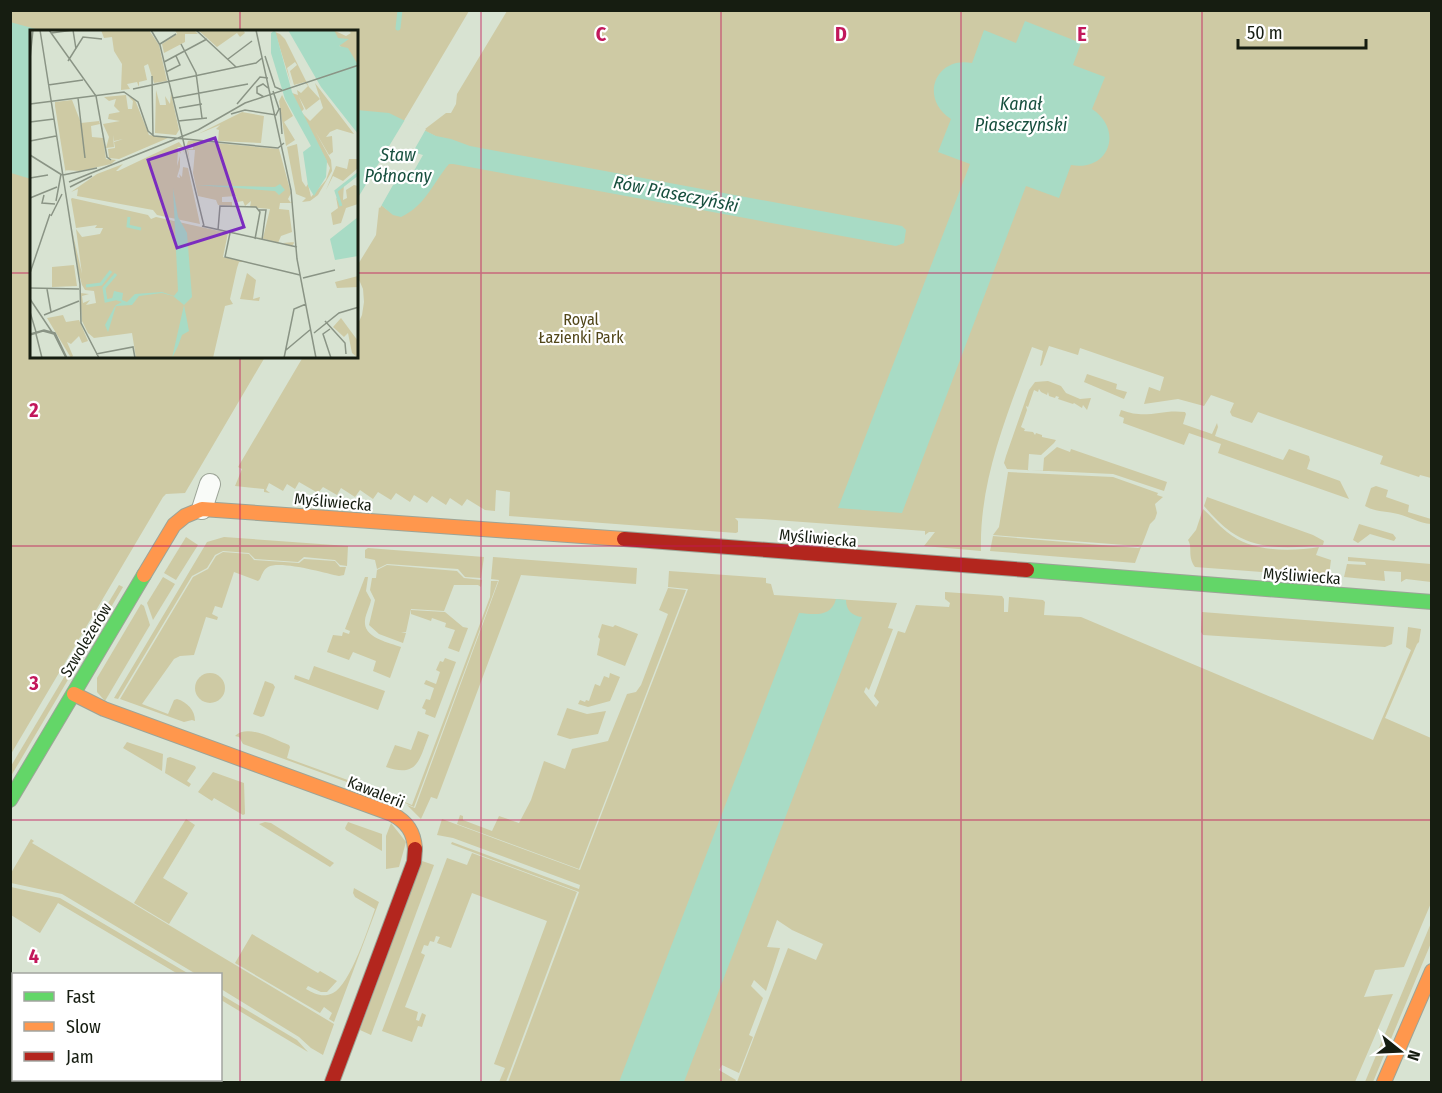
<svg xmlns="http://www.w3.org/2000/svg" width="1442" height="1093" font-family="'Fira Sans Condensed',sans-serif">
  <rect width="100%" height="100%" fill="#d8e3d2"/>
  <g fill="#cecaa4">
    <polygon points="10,11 469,11 357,200 357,32 32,32 32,357 265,357 185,493 166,494 163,497 11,754"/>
    <path d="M507 11H1431V478L1420 475 1419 477 1380 464 1383 456 1258 412 1252 423 1232 416 1230 412 1234 403 1211 395 1204 406 1178 399 1144 404 1149 387 1160 391 1164 377 1080 348 1078 355 1049 346 1042 365 1040 366 1043 351 1032 347C1008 413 979 479 981 551L924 546 935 532H929L925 535V531L762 519 735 518 738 521V532L736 533 509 516 510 492 496 490 495 511 485 510 467 499 462 506 450 498 446 505 432 496 427 503 414 495 410 502 396 493 391 500 378 492 373 499 360 490 355 497 341 488 337 495 323 487 318 493 299 482 295 489 287 484 283 491 269 483 266 490 270 493 264 492V489L235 486 242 469 238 467 303 357H357V326L362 315 364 302 363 289 357 275V266L376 235 379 207 381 205 393 214 437 137 425 131V129L446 113H451L456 104 457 94Z"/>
    <polygon points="1087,374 1117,384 1116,389 1127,392 1124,399 1084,382"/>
    <polygon points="1048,381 1061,386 1066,393 1080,399 1091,398 1087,410 1083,405 1082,408 1074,403 1073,404 1058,399 1059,397 1056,396 1055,398 1049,396 1048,392 1047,395 1041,392 1039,389 1038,392 1034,390 1028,407 1026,406 1027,410 1021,427 1025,429 1024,431 1033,432 1035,435 1036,433 1042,435 1042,437 1056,440 1054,443 1041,455 1029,454 1028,470 1043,471 1044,458 1057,447 1070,452 1071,449 1167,482 1164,491 1113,474 1007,469 1004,463 1006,456 1029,390 1035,382"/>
    <path d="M1121 410C1148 420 1159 409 1185 412L1186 414 1183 424 1212 434 1217 423 1218 427 1215 436 1283 460 1289 449 1309 456 1310 460 1307 469 1340 481 1349 499 1218 453 1221 444 1189 433 1184 445 1123 423 1124 418 1119 416Z"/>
    <polygon points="1008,472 1113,477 1158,493 1157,495 1163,497 1155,504 1157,513 1155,519 1150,524 1142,545 1138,546 993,535 999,527"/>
    <path d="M1376 486 1388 490 1386 497 1409 505 1408 512 1431 519V524C1419 523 1410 517 1398 514 1387 511 1375 512 1365 506L1371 488Z"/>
    <path d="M1207 497 1313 535 1324 541 1323 545C1292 548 1258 551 1231 532 1221 525 1212 515 1204 506Z"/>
    <path d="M1203 509C1211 516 1218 525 1227 532 1251 552 1289 552 1319 547L1316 555 1331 560 1329 575 1327 577 1195 567C1187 556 1193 548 1188 540L1196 530Z"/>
    <polygon points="1359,524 1393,534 1396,538 1394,541 1370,534 1358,543 1353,540"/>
    <polygon points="993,536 1138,548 1141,547 1135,563 990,551"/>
    <polygon points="186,537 198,545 176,580 164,573"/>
    <polygon points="224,537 348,546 347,566 340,565 335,560 304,557 298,562 255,559 249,553 223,551 215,555 207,568 192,576 118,699 114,698 207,542"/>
    <polygon points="368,548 484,557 481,578 465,577 458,569 387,564 377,569 375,560 365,558 365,550"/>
    <path d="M223 552 249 554 254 560 299 563 304 559 335 561 340 567H346L344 575 339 576C325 573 280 560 268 567 263 570 262 575 260 579L258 581 234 572 222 608 215 606 212 614 218 617 217 620 206 617 194 655 180 656 174 659 142 704 168 714 174 700 177 699C187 702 195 710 195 721L192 720 184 722 120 699 193 577 208 569 216 556Z"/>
    <polygon points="493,557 637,568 636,584 521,575 437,799 431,797 421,819 407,805 415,808 499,580 491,579"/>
    <polygon points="1348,557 1431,564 1431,582 1406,579 1401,582 1401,572 1384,571 1385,581 1344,577 1347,564 1366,565 1365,562 1348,561"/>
    <polygon points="387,565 457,571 464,578 482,580 481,587 478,585 454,585 444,611 411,609 406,632 401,632 406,633 403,643 379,634 369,625 375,600 370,590 372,578 376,578 377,570"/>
    <polygon points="669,571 766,578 766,583 771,584 774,595 897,603 888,628 893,629 869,690 866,687 864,692 876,707 879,702 874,696 898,631 905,633 916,605 949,607 950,603 945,599 945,592 1002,596 1004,599 1004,612 1008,612 1009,597 1043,600 1045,602 1044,615 1081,617 1373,740 1411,650 1406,647 1408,627 1421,629 1419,642 1417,644 1385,718 1431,738 1431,903 1404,967 1375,970 1364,997 1393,994 1355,1082 737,1082 788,948 816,960 823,944 792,930 777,920 767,947 780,948 766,991 754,980 751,986 763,998 749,1035 753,1037 739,1073 722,1065 719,1070 736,1080 735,1082 508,1082 579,892 451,844 452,842 579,889 580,885 453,838 437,835 442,819 580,870 688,589 668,587"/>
    <polygon points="163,577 175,584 153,620 147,603"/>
    <path d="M365 577H368L366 591 371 600C370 607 364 616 365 624 366 638 390 643 401 647L390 678 373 671 376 661 353 652 349 660 327 652 333 635 342 636 343 632 349 634 350 631 345 629Z"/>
    <path d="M491 581H498L414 807C402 802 377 788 366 789L243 744 239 737 235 736C248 723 275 740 289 745L290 747 287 758 367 787C383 787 397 800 412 805L490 597Z"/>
    <polygon points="119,585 123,587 11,776 11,766"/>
    <polygon points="668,588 686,590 579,869 457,824 460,815 463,816 463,820 492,831 499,816 519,823 531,800 544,761 565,769 572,749 608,741 627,694 636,692 641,685 668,614 659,610"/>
    <polygon points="141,604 144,606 150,625 105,701 97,692 97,678"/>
    <polygon points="411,610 445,612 463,627 468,628 459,652 448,648 455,630 445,627 446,623 432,618 431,621 411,614"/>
    <polygon points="1202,612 1394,627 1392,644 1385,647 1203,635 1201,632"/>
    <polygon points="602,624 613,627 615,625 638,634 625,666 597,655 600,639 598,637"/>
    <polygon points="445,658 456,662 435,718 425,714 426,710 422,708 426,699 430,700 434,688 424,684 426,680 436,684 440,672 436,670 440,661 443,662"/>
    <polygon points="314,666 385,691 378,710 294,679 295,675 309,680"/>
    <polygon points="610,673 620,677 610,701 588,707 578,704 580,700 585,702 586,700 589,701 595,684 600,686 604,676 609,678"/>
    <circle cx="210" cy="688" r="15"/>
    <polygon points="265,681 273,684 275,687 264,716 261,717 253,714"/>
    <polygon points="567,708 587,714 606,711 598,734 570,739 557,735"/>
    <path d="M418 731 429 735C419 760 418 778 386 767L395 745 411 750Z"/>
    <polygon points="127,742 163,754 162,771 123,748"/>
    <polygon points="170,757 195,766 196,768 187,781 191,784 189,787 165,773 167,758"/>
    <polygon points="213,772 244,783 245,814 243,815 214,798 212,801 198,792"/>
    <polygon points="186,819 195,825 163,878 188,893 169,924 134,903"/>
    <polygon points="265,822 271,823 334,863 330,867 259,824"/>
    <polygon points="348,822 382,834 382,851 346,830 345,828"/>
    <polygon points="391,823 406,842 399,867 386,869 386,836"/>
    <polygon points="31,839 34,841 32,843 334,1024 323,1055 311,1048 299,1037 221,989 220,974 196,974 62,894 11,883 11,873"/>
    <polygon points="472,853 577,892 506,1082 499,1082 505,1068 494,1064 547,921 472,893 451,948 437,943 440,937 436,936 434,942 430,941 428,946 424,945 421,953 425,955 405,1007 418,1012 416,1020 419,1021 422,1013 426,1015 422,1027 418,1026 412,1042 382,1031 447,858 467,865"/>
    <polygon points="422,861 434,865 371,1035 360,1030"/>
    <polygon points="11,887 60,898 189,974 178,974 58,903 40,933 11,915"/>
    <path d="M354 888 379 902 334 1022 329 1019 332 1013 324 1007 320 1013 235 963 252 934 318 973 320 971 337 981 327 992H321L308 986 306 989C315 994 323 998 333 993 350 985 369 926 375 909L355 897 353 893Z"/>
    <polygon points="1431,923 1431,943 1373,1082 1365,1082"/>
    <polygon points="220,994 297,1040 308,1052 221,1000"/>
  </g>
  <g fill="#a8dbc5">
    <path d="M1025 21 1081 43 1073 65 1105 77 1092 109C1124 130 1109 172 1071 165L1059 198 1026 186 902 513 838 508 970 164 938 152 951 119C919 99 935 56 972 63L984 30 1016 43Z"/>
    <polygon points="10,22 43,31 32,32 31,179 11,173"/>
    <path d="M357 110 389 113 436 136 451 139 470 146 902 226 906 230 904 243 896 246 453 164H449C433 183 425 206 401 217L393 215 381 205 357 193Z"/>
    <path d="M836 599 846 600C846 610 852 616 862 617L684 1082H619L799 613C814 614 831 618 836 599Z"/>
  </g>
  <polygon fill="#d8e3d2" points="406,118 426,129 413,152 423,155 407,183 397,178 380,208 359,196"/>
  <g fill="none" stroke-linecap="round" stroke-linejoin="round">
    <polyline stroke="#a8dbc5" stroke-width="5" points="398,28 400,10"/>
    <defs>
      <polyline id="street" points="202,509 210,484"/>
      <g id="fast">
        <polyline points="1027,570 1432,602"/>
        <polyline points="10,800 144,575"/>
      </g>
      <g id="slow">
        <polyline points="144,575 174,525 185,516 202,509 624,539"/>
        <path d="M74 694 104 709 392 814C407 822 414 832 415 849"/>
        <polyline points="1384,1082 1432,971"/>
      </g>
      <g id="jam">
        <polyline points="624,539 1027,570"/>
        <polyline points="332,1082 414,862 415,849"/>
      </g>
    </defs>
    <use href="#street" stroke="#9ca497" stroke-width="22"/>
    <use href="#fast" stroke="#9ca497" stroke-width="16"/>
    <use href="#slow" stroke="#9ca497" stroke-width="16"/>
    <use href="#jam" stroke="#9ca497" stroke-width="16"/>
    <use href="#street" stroke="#f9fbf8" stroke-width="20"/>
    <use href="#fast" stroke="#63d668" stroke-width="14"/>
    <use href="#slow" stroke="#ff974d" stroke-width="14"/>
    <use href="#jam" stroke="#b3261e" stroke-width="14"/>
  </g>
  <path fill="none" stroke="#c2185b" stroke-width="1.5" stroke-opacity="0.55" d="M240 10V32M481 10V1082M721 10V1082M961 10V1082M1202 10V1082M10 273H32M357 273H1432M240 357V1082M10 546H1432M10 820H1432"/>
  <g text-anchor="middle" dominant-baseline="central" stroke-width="4.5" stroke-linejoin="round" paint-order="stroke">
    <g font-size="16" fill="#514619" stroke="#fff">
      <text x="581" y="319">Royal<tspan x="581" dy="18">Łazienki Park</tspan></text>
    </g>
    <g font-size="16" fill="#161d11" stroke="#fff">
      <text transform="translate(333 502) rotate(5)">Myśliwiecka</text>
      <text transform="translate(818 538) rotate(5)">Myśliwiecka</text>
      <text transform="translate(1302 576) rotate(4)">Myśliwiecka</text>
      <text transform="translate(86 640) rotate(-59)">Szwoleżerów</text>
      <text transform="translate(376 792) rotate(22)">Kawalerii</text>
    </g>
    <g font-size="18" font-style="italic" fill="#18503f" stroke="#fff">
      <text x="1021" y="104">Kanał<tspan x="1021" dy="21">Piaseczyński</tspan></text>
      <text x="398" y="155">Staw<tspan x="398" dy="21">Północny</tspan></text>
      <text transform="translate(676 194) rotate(11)">Rów Piaseczyński</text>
    </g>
  </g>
  <g transform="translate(30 30)">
    <rect width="328" height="328" fill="#d8e3d2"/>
    <path d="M71 0H119L129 15 137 51 124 53 118 34 114 36 117 50 109 52V57L107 52 97 54 100 59 91 60 92 34 84 21 82 7 74 8ZM145 0H164L168 4H155V12L134 23 132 14 147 4ZM168 0H213L215 3 210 7 207 3 187 17ZM303 0 316 6 321 3 318 0H328V34L309 15ZM245 2 250 4 255 9 279 57 290 69 276 80 269 67 274 79 271 82 262 63 268 65 267 60 271 63 278 56 275 52 264 55 260 41 267 35 265 32 257 38 261 54ZM285 53 324 104 307 99 300 102 296 107 302 106 303 122 299 125 285 101 301 130 302 141 288 165 280 171 272 172 276 168 266 164 257 117 267 114 272 151 276 157 278 154 281 167 296 150 300 138 272 83 280 91 293 78ZM126 60 130 75H136L135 66 140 74 141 63 149 100 146 105 125 103ZM96 65 98 79H102L103 71 98 66 105 70 119 105 138 108 89 129 79 128 78 119 85 118 84 112 93 109 84 111 83 105 84 117 76 118 79 107 73 94 90 91 78 89 79 84 90 82 84 76 86 69 79 71 74 67ZM252 65 263 86 254 92 265 110 256 116 249 71ZM42 70 51 93 69 91 70 94 61 96 62 107 73 108 76 129 86 130 81 134 50 141 35 140 36 145 25 76V72ZM212 82 234 86 231 113 188 111 189 100 186 99 190 95 168 104ZM164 111 249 119 261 163 258 169 261 173 262 169 264 214V213L262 216 253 213 264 212 262 173H250L249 179 259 180 262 202 251 206 248 213 227 207 233 208 240 179 220 177 221 171 215 176 213 171 207 172 206 166 192 167V172H202V176L188 175 186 170 168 166 163 143 165 120H158L160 133 157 119H163V113L156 117 158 111ZM149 112 153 117 155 125 152 117H147L150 120 151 124 148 120 147 136 150 126V137L147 147 150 148 149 144 152 147 153 137 158 138 170 194 127 185 123 180 47 166 48 159 41 162 67 144 93 134 86 141H88ZM319 129H328V138L313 151 303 146 296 160 306 136 317 139ZM314 153 313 170 317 168 316 160 324 155 328 156V174L316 178 311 193 303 195 301 183 308 178 306 167 311 176 307 161ZM41 169 42 168 118 185 121 189 126 187 198 203 193 227 217 232H209L207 238 200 269 203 274 195 276 183 328H106L102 303 64 308 58 303 52 291 50 263 59 264 52 266 53 273 60 270 56 275 66 273 64 261 55 260 52 255 49 244 42 200 52 244 46 199 52 207 70 204 73 198H65L67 195 46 198ZM44 235 47 256 22 257V237ZM217 243 226 250 223 269 230 267 229 271 210 269ZM328 246V257L307 258 305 252ZM33 285 36 292 49 290 58 311 52 313 49 306 41 314 37 312 43 326 41 328 17 288ZM311 288 328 311V328L322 323 318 303 314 307 303 297Z" fill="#cecaa4"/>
    <path d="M245 0 262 62 297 131 296 147 284 166 278 156 273 122 281 116 255 69 241 23V3ZM258 0H304L308 8 319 9 309 16 318 18 328 35V104L291 57ZM250 154 255 160 249 165 245 161 166 155 245 157ZM143 158 148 187 157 203 162 267 154 275 159 301 152 305 148 316 142 328 154 275 143 266 132 263 109 266 102 275 86 276 78 302 75 295 84 278 86 275 92 272 82 269 84 261 93 263 92 270 97 272 105 264 132 262 144 266 148 261ZM328 187V226L305 230 300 209Z" fill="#a8dbc5"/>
    <path fill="none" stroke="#a8dbc5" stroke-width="3" d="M311 176 306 161 329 143M99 187 98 196 111 199M86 244 74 258 76 271 89 268M56 256 71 254 81 241"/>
    <path fill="none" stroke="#8a9485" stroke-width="1.5" d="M10 0 50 254 51 293 69 328M19 0 66 66 77 127 81 130M43 0 46 19M121 0 130 15 174 196M166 0 206 37M226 0 261 160 267 229 286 328M21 3 44 0M130 14 146 4M151 14 166 43 172 88M235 26 245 57 252 60M0 29 3 0M198 29 222 11M38 31 53 7 72 9M134 32 177 9M136 42 150 35 146 26M122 46 123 106M18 55 53 50M103 59 226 33 232 28M234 67 227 63V57L233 54 238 58M48 68 55 128M143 68 218 54M0 74 94 62 108 72 118 101 124 106 248 118 254 113M207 74 230 47 238 48M149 78 172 74M250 78 252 104M201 84 215 80 246 85 249 79 243 61M148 91 177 88M0 92 24 89M0 111 26 106M0 125 32 145M33 145 67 138M0 148 18 145M39 152 168 100 215 73 329 35M40 157 62 146M14 165 12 173 25 174M0 168 27 157M26 171 31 144M229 180H236L232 210M21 186 32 164M172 196 267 217M188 200 190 176 226 177 230 182 225 209M200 203 195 227 270 245M0 243 20 184M273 248 305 240M0 258 49 259M17 259 21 282M0 269 22 302M0 282 6 302M14 285 49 271M295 291 315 313 316 324M300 299 293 304 301 328M284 303 309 283 329 277M0 304 14 300 25 303 37 328M6 304 12 328M0 305 13 301 24 304 36 328M256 320 281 299M66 324 103 317 105 328M254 328 264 279 276 274"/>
    <path fill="#7b2cbf" fill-opacity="0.15" stroke="#7b2cbf" stroke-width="3" d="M185 108 214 197 147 218 118 130Z"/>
    <rect width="328" height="328" fill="none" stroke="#161d11" stroke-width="3"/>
  </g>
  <g font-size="20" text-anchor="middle" font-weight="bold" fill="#c2185b" stroke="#fff" stroke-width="4.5" stroke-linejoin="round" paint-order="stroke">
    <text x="601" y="41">C</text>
    <text x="841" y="41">D</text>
    <text x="1082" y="41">E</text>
    <text x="34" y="417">2</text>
    <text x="34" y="690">3</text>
    <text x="34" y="963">4</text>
  </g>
  <rect width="1442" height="1093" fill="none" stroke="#161d11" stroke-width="24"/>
  <rect x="12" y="973" width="210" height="108" fill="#ffffff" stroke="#a2a5a0" stroke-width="1.5"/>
  <rect x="24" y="992" width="30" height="9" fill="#63d668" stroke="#a2a5a0" stroke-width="1.5"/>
  <text x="66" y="1003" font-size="18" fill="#161d11">Fast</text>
  <rect x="24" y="1022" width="30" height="9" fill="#ff974d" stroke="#a2a5a0" stroke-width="1.5"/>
  <text x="66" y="1033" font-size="18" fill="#161d11">Slow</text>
  <rect x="24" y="1052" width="30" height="9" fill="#b3261e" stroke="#a2a5a0" stroke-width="1.5"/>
  <text x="66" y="1063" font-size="18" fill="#161d11">Jam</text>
  <g transform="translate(1400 1051) rotate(108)" stroke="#ffffff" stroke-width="4.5" paint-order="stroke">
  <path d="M0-4.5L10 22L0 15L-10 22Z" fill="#161d11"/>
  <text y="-9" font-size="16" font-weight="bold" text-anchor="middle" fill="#161d11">N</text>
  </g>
  <path d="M1238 39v9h128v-9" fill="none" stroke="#161d11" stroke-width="3"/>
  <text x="1247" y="39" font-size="18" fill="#161d11" stroke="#ffffff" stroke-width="4.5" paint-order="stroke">50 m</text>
</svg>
